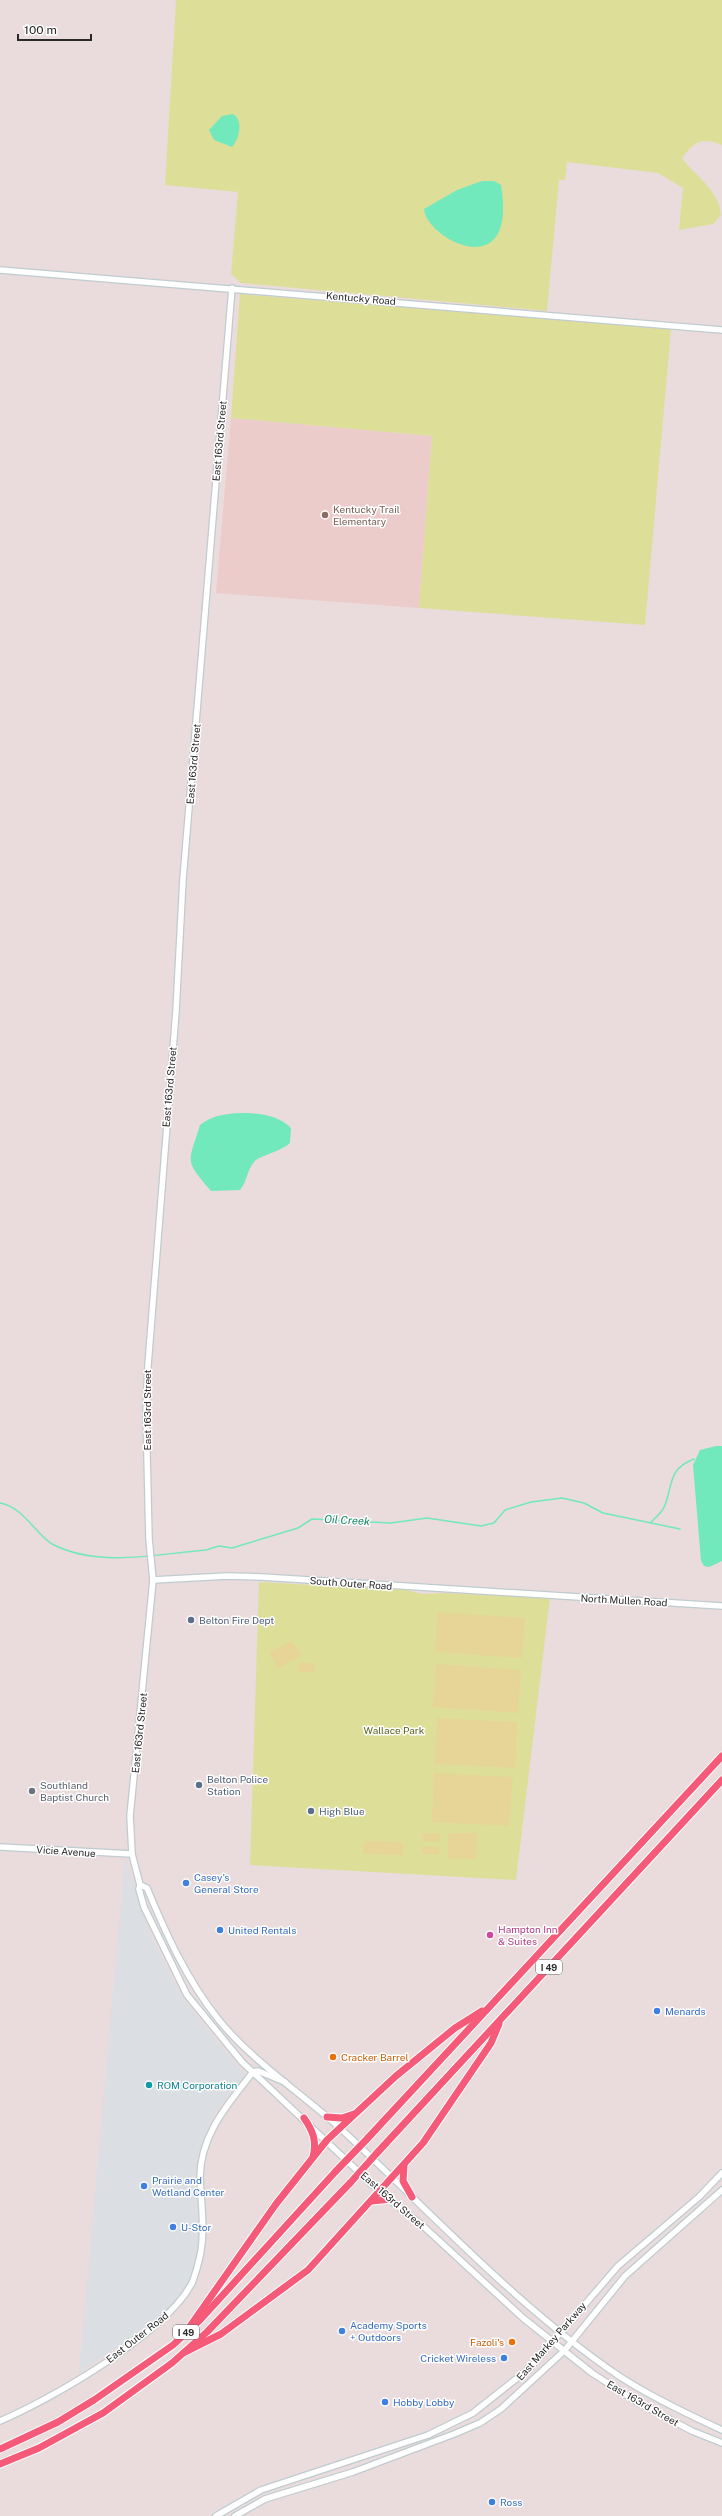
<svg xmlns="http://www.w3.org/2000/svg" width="722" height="2516" font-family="'Public Sans',sans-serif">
  <rect width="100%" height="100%" fill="#eadbdc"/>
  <polygon fill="#dbdee3" points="125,1857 150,1934 175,1984 188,2006 245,2075 215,2112 199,2153 195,2176 199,2229 197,2251 189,2281 172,2306 142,2331 79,2373"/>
  <polygon fill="#ebcccb" points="231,418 432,436 419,608 216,593"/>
  <g fill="#dddf99">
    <path d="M176 0H722V145C702 137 695 141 682 158 695 176 720 191 721 215L713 224 679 230 683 188 658 173 567 162 565 180H559L547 311 241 283 231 274 238 192 165 185Z"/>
    <polygon points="240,294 671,329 645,625 419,608 432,436 231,418"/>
    <polygon points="259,1582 406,1590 422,1594 444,1593 550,1598 516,1880 250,1865"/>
  </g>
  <g fill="#e6d596">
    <polygon points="437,1612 525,1618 522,1658 435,1652"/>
    <polygon points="291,1641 301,1653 298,1658 277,1669 269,1652"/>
    <rect x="298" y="1663" width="16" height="9"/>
    <polygon points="436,1664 521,1670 518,1713 433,1707"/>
    <polygon points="437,1718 517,1722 515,1768 434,1764"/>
    <polygon points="434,1773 513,1777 509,1826 432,1822"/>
    <polygon points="423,1833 440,1833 440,1842 423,1841"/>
    <polygon points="448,1833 477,1833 476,1859 448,1858"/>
    <polygon points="364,1841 403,1842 403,1855 363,1854"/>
    <polygon points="422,1846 440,1847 439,1855 422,1854"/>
  </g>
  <g fill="#72e8bd">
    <path d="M233 114C244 121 239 139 232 147L214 140 209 130 222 116Z"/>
    <path d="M482 181H494L501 185C518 287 426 239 424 209L457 190Z"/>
    <path d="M247 1113C263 1114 279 1116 291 1128L290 1143C280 1152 258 1156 254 1162 247 1170 247 1182 240 1190L211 1191C184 1159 188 1164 200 1125 214 1114 230 1113 247 1113Z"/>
    <polygon points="716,1446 722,1446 722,1561 709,1567 704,1566 701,1561 693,1465 700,1450"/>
  </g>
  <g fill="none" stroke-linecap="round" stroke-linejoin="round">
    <g stroke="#72e8bd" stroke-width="1.5">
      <path d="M0 1503C24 1507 36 1535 52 1544 98 1568 157 1554 206 1550L219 1546 232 1548 298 1528 312 1519 391 1523 427 1518 481 1526 494 1523 505 1510 531 1502 562 1498 584 1503 603 1513 680 1529"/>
      <path d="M651 1522C656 1517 663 1512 665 1505 673 1484 668 1469 694 1459"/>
    </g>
    <defs>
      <g id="secondary">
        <polyline points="0,270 722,330"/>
        <polyline points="232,288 183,879 176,1011 148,1365 146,1412 149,1539 153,1580 130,1816 132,1854 140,1885 139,1889 144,1907 187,1995 242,2062 380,2192 423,2226 523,2318 592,2373 637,2402 692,2431 722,2443"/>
        <polyline points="153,1580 227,1576 262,1577 722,1606"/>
        <polyline points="0,1847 132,1854"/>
        <path d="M140 1885 147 1888C166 1934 187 1980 218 2019 251 2060 302 2094 341 2129 432 2213 516 2306 619 2376 651 2397 687 2414 722 2430"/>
        <path d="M0 2421C52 2399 166 2333 192 2283 196 2273 199 2261 201 2251 205 2227 201 2202 200 2178 200 2135 228 2104 253 2072L258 2071 285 2082"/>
        <polyline points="216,2516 261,2490 428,2435 473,2413 530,2368 618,2266 699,2197 722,2173"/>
        <polyline points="235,2516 265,2499 353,2472 454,2434 480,2423 501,2409 564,2351 625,2276 722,2190"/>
      </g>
      <g id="highway">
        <polyline points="327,2117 342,2118 354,2114"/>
        <path d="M304 2118C313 2131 317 2141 313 2157"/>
        <polyline points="367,2139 722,1756"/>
        <polyline points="376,2154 722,1780"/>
        <polyline points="404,2165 403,2181 412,2197"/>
        <polyline points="372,2201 391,2199"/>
        <polyline points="186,2332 276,2204 327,2140 396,2076 455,2028 482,2011"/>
        <polyline points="185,2352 221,2334 308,2270 423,2143 491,2043 499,2024"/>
        <polyline points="0,2449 58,2422 94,2400 173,2345 200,2320 336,2171"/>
        <polyline points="0,2464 39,2448 103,2413 172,2363 207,2332 351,2182"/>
      </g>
    </defs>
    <use href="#secondary" stroke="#bfcccf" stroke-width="8"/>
    <use href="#highway" stroke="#fff" stroke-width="9"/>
    <use href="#secondary" stroke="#fff" stroke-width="5.5"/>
    <use href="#highway" stroke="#f65a79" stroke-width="7"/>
    <defs>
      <g id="highway-bridge">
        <polyline points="336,2171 367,2139"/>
        <polyline points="351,2182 376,2154"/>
      </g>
    </defs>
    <use href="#highway-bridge" stroke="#fff" stroke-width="9" stroke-linecap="butt"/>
    <use href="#highway-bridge" stroke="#f65a79" stroke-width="7"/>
  </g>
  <circle fill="#8d6e63" stroke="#fff" stroke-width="1.5" cx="325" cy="515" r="4"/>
  <g fill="#5c6f8a" stroke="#fff" stroke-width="1.5">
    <circle cx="191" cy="1620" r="4"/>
    <circle cx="199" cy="1785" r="4"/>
    <circle cx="311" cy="1811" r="4"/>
  </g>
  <circle fill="#6b7280" stroke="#fff" stroke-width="1.5" cx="32" cy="1791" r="4"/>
  <g fill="#3f7fe0" stroke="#fff" stroke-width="1.5">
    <circle cx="186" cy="1883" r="4"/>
    <circle cx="220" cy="1930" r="4"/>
    <circle cx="657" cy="2011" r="4"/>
    <circle cx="144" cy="2186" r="4"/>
    <circle cx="173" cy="2227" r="4"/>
    <circle cx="342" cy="2331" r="4"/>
    <circle cx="504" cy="2358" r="4"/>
    <circle cx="385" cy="2402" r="4"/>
    <circle cx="492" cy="2502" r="4"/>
  </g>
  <circle fill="#d1479c" stroke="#fff" stroke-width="1.5" cx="490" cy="1935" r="4"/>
  <g fill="#e8710a" stroke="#fff" stroke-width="1.5">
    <circle cx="333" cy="2057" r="4"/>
    <circle cx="512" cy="2342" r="4"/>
  </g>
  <circle fill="#0f9aa8" stroke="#fff" stroke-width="1.5" cx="149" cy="2085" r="4"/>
  <g text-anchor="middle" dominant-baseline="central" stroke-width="3" stroke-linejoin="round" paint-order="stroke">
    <g fill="#fff" stroke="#696969" stroke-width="1">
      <rect x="536" y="1960" width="26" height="14" rx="3"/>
      <rect x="173" y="2325" width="26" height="14" rx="3"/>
    </g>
    <g font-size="9" font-weight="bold" fill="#292929">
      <text x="549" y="1967">I 49</text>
      <text x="186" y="2332">I 49</text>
    </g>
    <g font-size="10" fill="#292929" stroke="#fff">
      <text transform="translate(361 298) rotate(5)">Kentucky Road</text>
      <text transform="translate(219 441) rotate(-85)">East 163rd Street</text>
      <text transform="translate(193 764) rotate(-85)">East 163rd Street</text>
      <text transform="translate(169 1087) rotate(-85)">East 163rd Street</text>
      <text transform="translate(147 1410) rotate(-90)">East 163rd Street</text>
      <text transform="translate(351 1583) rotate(4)">South Outer Road</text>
      <text transform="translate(624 1600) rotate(3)">North Mullen Road</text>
      <text transform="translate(139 1733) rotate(-84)">East 163rd Street</text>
      <text transform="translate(66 1851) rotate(4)">Vicie Avenue</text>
      <text transform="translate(393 2200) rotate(41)">East 163rd Street</text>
      <text transform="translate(137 2337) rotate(-38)">East Outer Road</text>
      <text transform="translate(551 2341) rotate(-49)">East Markey Parkway</text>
      <text transform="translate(643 2403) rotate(30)">East 163rd Street</text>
    </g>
    <g font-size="10" fill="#785e54" stroke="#fff" text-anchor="start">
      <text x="333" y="509">Kentucky Trail<tspan x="333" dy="12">Elementary</tspan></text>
    </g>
    <g font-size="10" fill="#4e5e75" stroke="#fff" text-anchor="start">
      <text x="199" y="1620">Belton Fire Dept</text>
      <text x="207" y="1779">Belton Police<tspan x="207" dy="12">Station</tspan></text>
      <text x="319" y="1811">High Blue</text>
    </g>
    <g font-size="10" fill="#56611d" stroke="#fff">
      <text x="394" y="1730">Wallace Park</text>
    </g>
    <g font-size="10" fill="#5b616d" stroke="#fff" text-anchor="start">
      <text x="40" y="1785">Southland<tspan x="40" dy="12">Baptist Church</tspan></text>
    </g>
    <g font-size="10" fill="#366cbe" stroke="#fff" text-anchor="start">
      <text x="194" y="1877">Casey's<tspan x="194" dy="12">General Store</tspan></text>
      <text x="228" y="1930">United Rentals</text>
      <text x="665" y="2011">Menards</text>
      <text x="152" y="2180">Prairie and<tspan x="152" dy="12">Wetland Center</tspan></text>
      <text x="181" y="2227">U-Stor</text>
      <text x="350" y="2325">Academy Sports<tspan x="350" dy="12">+ Outdoors</tspan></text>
      <text x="496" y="2358" text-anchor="end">Cricket Wireless</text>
      <text x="393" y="2402">Hobby Lobby</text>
      <text x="500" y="2502">Ross</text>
    </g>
    <g font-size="10" fill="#b23c85" stroke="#fff" text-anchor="start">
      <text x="498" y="1929">Hampton Inn<tspan x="498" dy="12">&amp; Suites</tspan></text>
    </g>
    <g font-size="10" fill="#c56008" stroke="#fff" text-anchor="start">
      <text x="341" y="2057">Cracker Barrel</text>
      <text x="504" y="2342" text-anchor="end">Fazoli's</text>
    </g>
    <g font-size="10" fill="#0d838f" stroke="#fff" text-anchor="start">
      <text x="157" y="2085">ROM Corporation</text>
    </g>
    <g font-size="11" font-style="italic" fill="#138564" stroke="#fff">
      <text transform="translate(347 1520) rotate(3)">Oil Creek</text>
    </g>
  </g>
  <path d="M18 34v6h73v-6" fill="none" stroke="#292929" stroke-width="2"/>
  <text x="24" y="34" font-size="12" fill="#292929" stroke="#ffffff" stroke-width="3" paint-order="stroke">100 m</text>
</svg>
